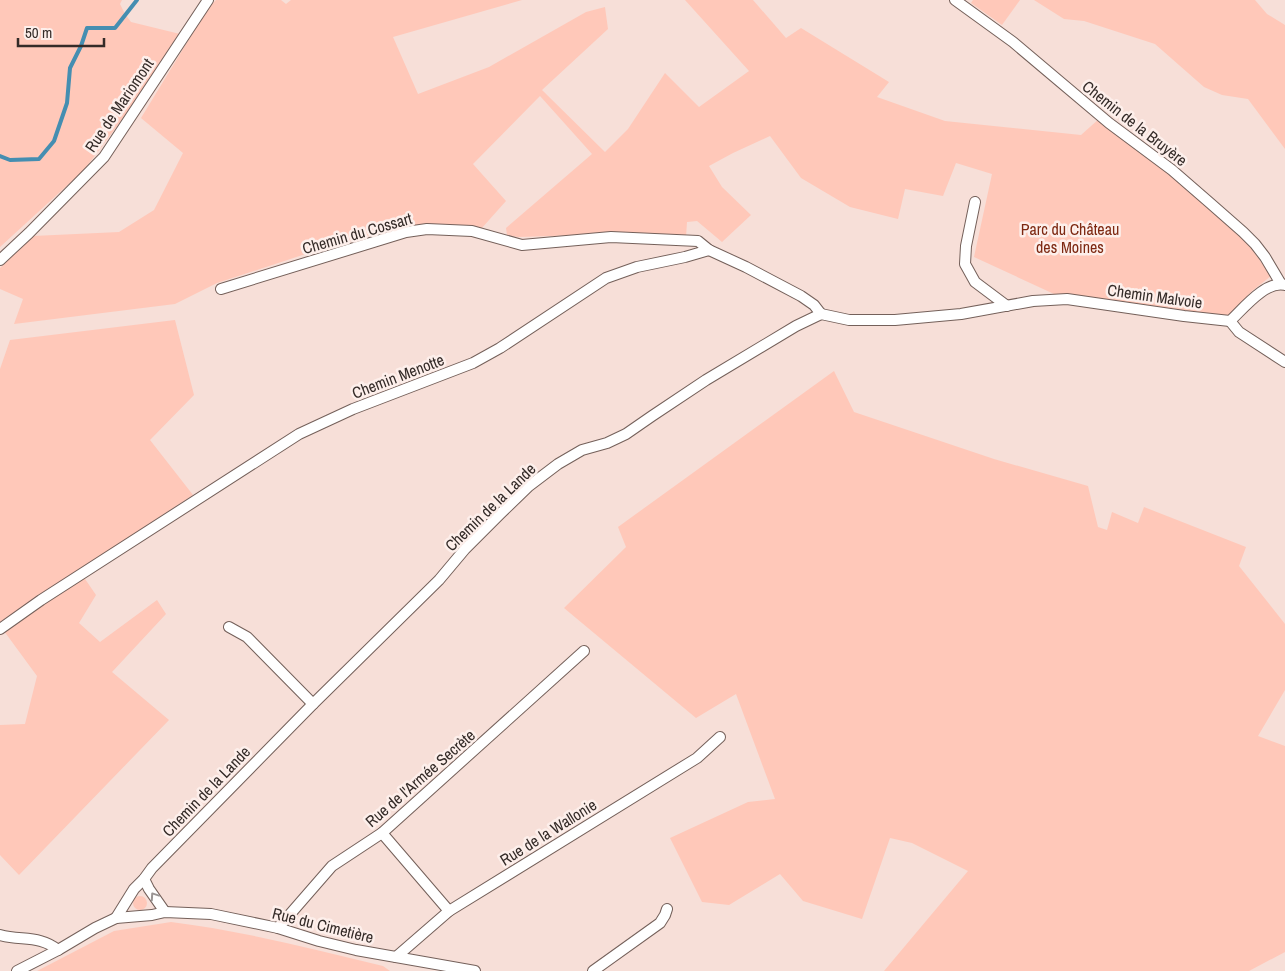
<svg xmlns="http://www.w3.org/2000/svg" width="1285" height="971" font-family="'Archivo Narrow',sans-serif">
  <rect width="100%" height="100%" fill="#f7dfd8"/>
  <g fill="#ffc8b9">
    <polygon points="0,0 122,0 120,4 125,14 131,22 180,34 148,85 84,170 0,247"/>
    <polygon points="216,0 281,0 286,4 291,0 522,0 393,37 418,94 489,67 586,12 605,7 608,29 542,90 605,152 628,129 665,73 699,107 749,71 685,0 753,0 786,38 801,28 889,82 877,97 945,121 1081,135 1100,118 1181,182 1241,234 1271,276 1252,291 1228,317 1054,294 974,257 992,174 956,163 943,196 905,189 898,219 850,207 801,178 770,136 733,153 709,166 722,187 751,215 722,242 697,221 687,222 686,237 616,234 518,237 507,235 506,228 592,154 540,96 473,164 506,201 481,229 444,224 398,227 327,247 217,283 175,304 14,324 23,299 0,289 0,268 33,236 119,232 154,210 183,153 141,118 208,8"/>
    <polygon points="973,0 1020,0 1002,25 971,3"/>
    <polygon points="1034,0 1255,0 1267,14 1285,25 1285,149 1248,99 1222,95 1204,87 1155,44 1084,21 1064,19"/>
    <polygon points="175,320 194,395 150,440 193,495 0,622 0,369 10,340"/>
    <polygon points="834,371 854,412 994,459 1088,486 1098,527 1107,530 1112,512 1138,523 1144,507 1246,547 1239,566 1285,624 1285,690 1258,736 1285,746 1285,952 1249,971 884,971 968,871 912,843 890,838 862,919 803,901 780,874 729,905 702,902 670,838 748,802 775,799 736,694 696,718 564,608 626,547 618,527"/>
    <polygon points="83,576 96,595 79,623 100,642 157,600 166,614 112,672 169,720 19,875 0,855 0,725 25,724 37,676 4,631"/>
    <circle cx="140" cy="903" r="7"/>
    <path d="M171 922C243 931 313 949 383 966L390 971H37L114 931Z"/>
  </g>
  <g fill="none" stroke-linecap="round" stroke-linejoin="round">
    <polyline stroke="#458eb1" stroke-width="4" points="0,156 10,160 39,159 54,141 67,103 70,68 81,46 87,28 115,28 137,0"/>
    <defs>
      <g id="street">
        <polyline points="955,0 1013,42 1109,123 1172,170 1210,203 1243,232 1255,244 1265,257 1281,284"/>
        <polyline points="975,202 966,246 965,264 975,282 1007,306"/>
        <polyline points="0,260 29,233 104,157 208,0"/>
        <polyline points="221,289 406,232 427,229 472,231 522,245 611,237 698,241 709,250 746,267 801,296 814,305 821,314"/>
        <path d="M821 314 849 320H895L961 314 1033 301 1067 299 1184 316 1230 321C1243 309 1266 280 1285 285"/>
        <polyline points="1230,321 1239,332 1285,362"/>
        <polyline points="229,627 247,637 313,704"/>
        <polyline points="0,629 41,600 299,434 353,409 473,363 500,348 606,278 637,267 685,257 709,250"/>
        <polyline points="382,833 449,911"/>
        <polyline points="144,879 149,889 165,912"/>
        <polyline points="116,918 134,889 144,879 152,868 313,704 439,580 465,549 500,514 529,486 558,464 582,450 607,443 626,434 652,416 706,380 796,326 821,314"/>
        <polyline points="278,928 332,866 382,833 584,651"/>
        <path d="M0 935C21 941 40 935 58 950"/>
        <polyline points="396,957 449,911 697,758 720,737"/>
        <polyline points="17,971 58,950 95,928 116,918 152,915 165,912 211,914 278,928 319,941 356,950 475,971"/>
        <polyline points="593,971 660,923 665,915 667,909"/>
      </g>
    </defs>
    <use href="#street" stroke="#74605a" stroke-width="12"/>
    <use href="#street" stroke="#fff" stroke-width="10"/>
  </g>
  <defs><path id="oneway-chevron" d="M-2-3.5L2.5 0L-2 3.5" fill="none" stroke-width="1.6" stroke-linecap="round" stroke-linejoin="round" transform="scale(1.25)"/></defs>
  <use stroke="#9a9594" href="#oneway-chevron" transform="translate(154 896) rotate(-124)"/>
  <g text-anchor="middle" dominant-baseline="central" stroke-width="5" stroke-linejoin="round" paint-order="stroke">
    <g font-size="16" fill="#342b28" stroke="#fdefeb">
      <text transform="translate(119 105) rotate(-56)">Rue de Mariomont</text>
      <text transform="translate(1135 123) rotate(38)">Chemin de la Bruyère</text>
      <text transform="translate(357 233) rotate(-16)">Chemin du Cossart</text>
      <text transform="translate(1155 296) rotate(8)">Chemin Malvoie</text>
      <text transform="translate(398 376) rotate(-21)">Chemin Menotte</text>
      <text transform="translate(490 507) rotate(-44)">Chemin de la Lande</text>
      <text transform="translate(420 778) rotate(-41)">Rue de l'Armée Secrète</text>
      <text transform="translate(206 791) rotate(-46)">Chemin de la Lande</text>
      <text transform="translate(548 832) rotate(-32)">Rue de la Wallonie</text>
      <text transform="translate(323 925) rotate(14)">Rue du Cimetière</text>
    </g>
    <g font-size="16" fill="#7d2811" stroke="#fdefeb">
      <text x="1070" y="229">Parc du Château<tspan x="1070" dy="18">des Moines</tspan></text>
    </g>
  </g>
  <path d="M18 38v8h86v-8" fill="none" stroke="#342b28" stroke-width="2.5"/>
  <text x="25" y="38" font-size="15" fill="#342b28" stroke="#fdefeb" stroke-width="4" paint-order="stroke">50 m</text>
</svg>
